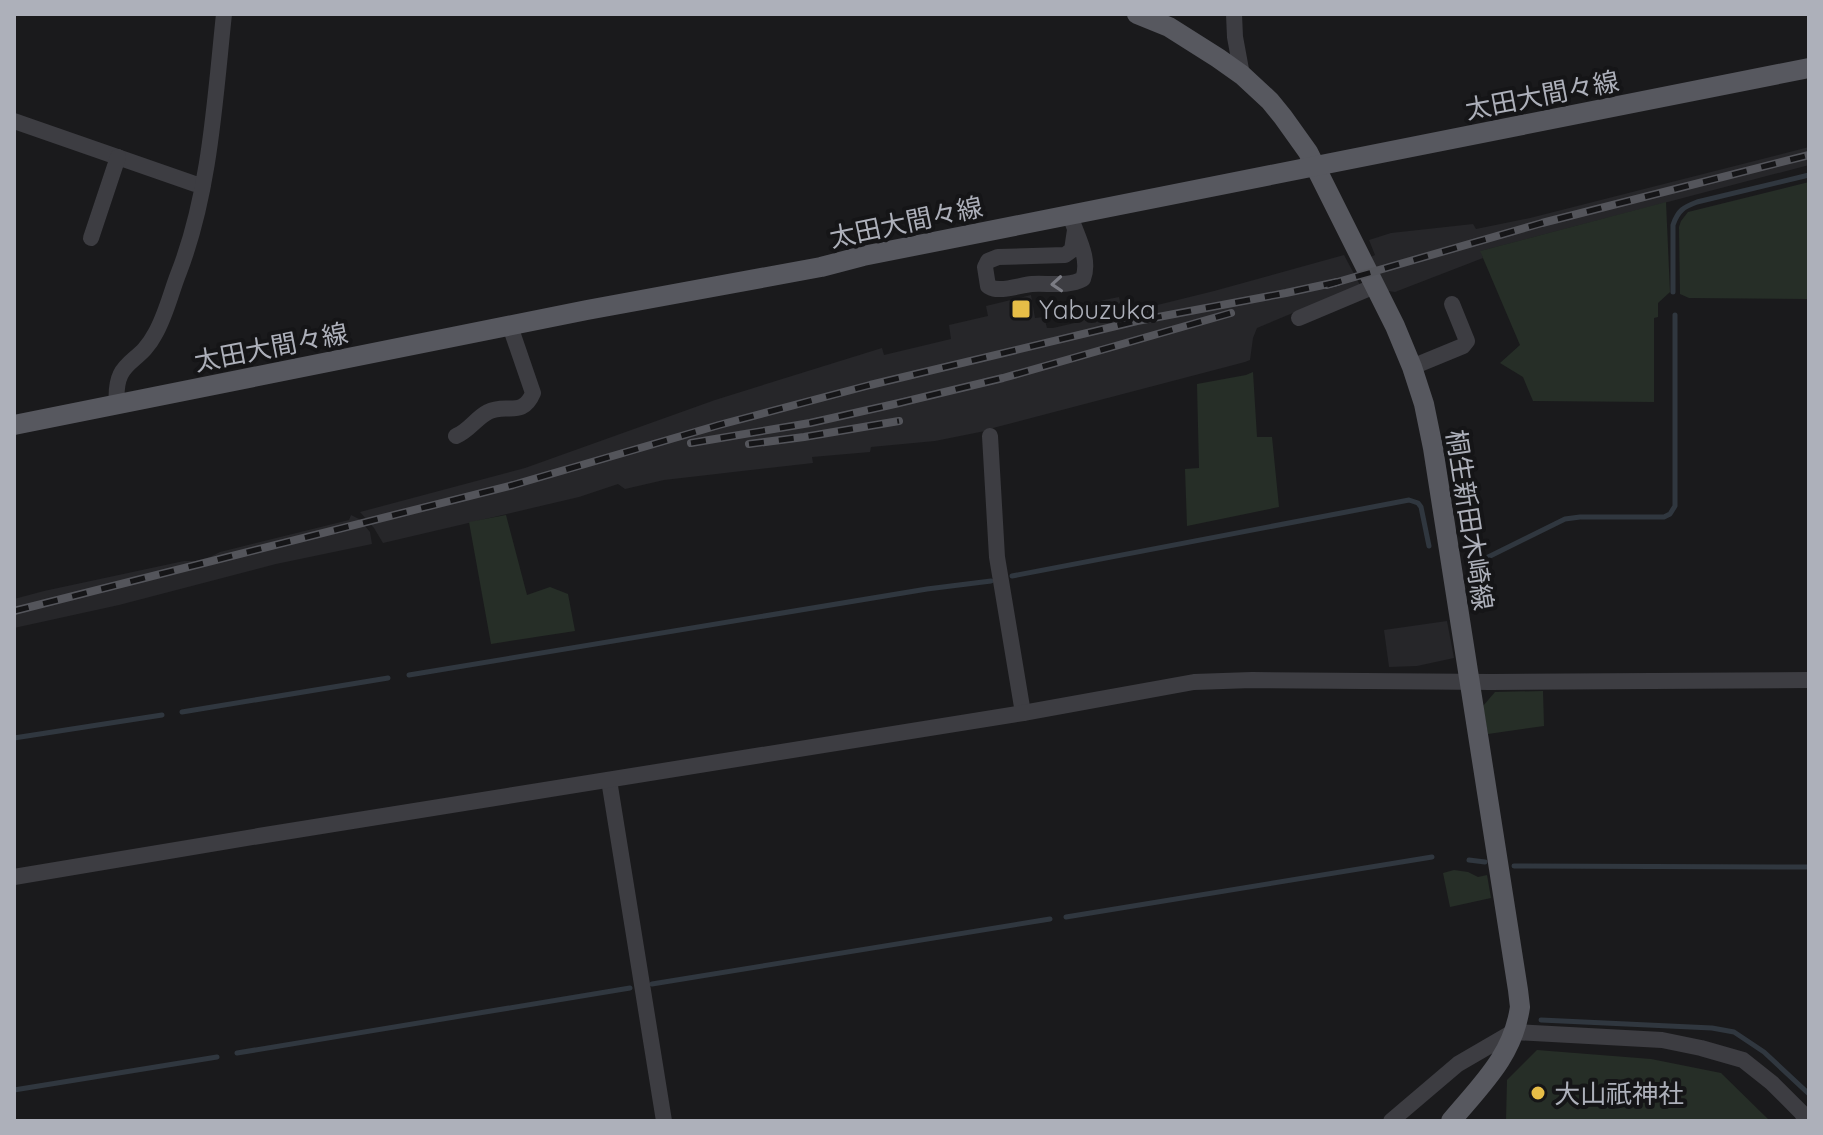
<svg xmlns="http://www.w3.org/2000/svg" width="1823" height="1135" font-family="Quicksand,'Noto Sans JP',sans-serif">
  <rect width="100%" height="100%" fill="#1a1a1c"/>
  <g fill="#262629">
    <polygon points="1809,147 1809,165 1481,251 1483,258 1395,292 1388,291 1371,257 1375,255 1369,240 1391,233 1473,224 1476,229 1530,218"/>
    <polygon points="1344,255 1360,285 1257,328 1253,338 1250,360 1245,362 993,428 985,431 935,441 871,447 870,452 812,457 813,463 664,480 625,489 618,484 579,497 383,543 374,528 360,512 525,468 715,400 882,348 884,355 951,339 949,325 988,316 986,306 1031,295 1035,318 1044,317 1047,328 1053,328 1079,322 1086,317 1083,306 1104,300 1119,297 1121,306 1127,305 1129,312 1214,291"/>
    <polygon points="351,515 359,519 370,532 372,544 276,564 119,605 14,628 14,599 44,591 184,561 195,561 210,557 220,552 349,520"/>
    <polygon points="1447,621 1454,658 1417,666 1389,667 1384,630"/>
  </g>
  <g fill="#262e27">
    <polygon points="1809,182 1809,299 1689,298 1680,294 1679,227 1681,221 1688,212"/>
    <polygon points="1666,202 1670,292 1658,303 1658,317 1654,318 1654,402 1533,401 1523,377 1500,363 1520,345 1480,251"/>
    <polygon points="1253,372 1257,437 1272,437 1279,507 1187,526 1185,469 1199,468 1197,384 1246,375"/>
    <polygon points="506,515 527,595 550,587 568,594 575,631 491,644 469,522"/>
    <polygon points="1543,691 1544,726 1488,734 1483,706 1495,692"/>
    <polygon points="1454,870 1468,872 1478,877 1487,875 1491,898 1450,907 1443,873"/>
    <polygon points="1537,1050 1651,1059 1721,1073 1770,1121 1506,1121 1507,1080"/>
  </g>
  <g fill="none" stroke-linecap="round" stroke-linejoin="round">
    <g stroke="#30373f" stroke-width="5">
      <path d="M1673 292V225C1678 210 1684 207 1697 202L1809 175"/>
      <polyline points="1470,566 1565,519 1580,517 1664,517 1670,514 1675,506 1675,315"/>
      <polyline points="1012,576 1409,500 1418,503 1421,507 1429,546"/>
      <polyline points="409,675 927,589 991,581"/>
      <polyline points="182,712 388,678"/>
      <polyline points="14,738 162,715"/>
      <polyline points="1469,860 1485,862"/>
      <polyline points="1514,866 1809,867"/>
      <polyline points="1066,917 1432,857"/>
      <polyline points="652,984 1050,919"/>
      <polyline points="1541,1020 1712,1028 1734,1032 1764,1052 1809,1094"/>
      <polyline points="237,1053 630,988"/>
      <polyline points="14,1090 217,1057"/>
    </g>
    <g stroke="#3d3d42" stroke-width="16">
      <polyline points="1234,14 1235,37 1242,75"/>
      <polyline points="14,121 195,184 203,184"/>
      <path d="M1070 215C1076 235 1091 258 1083 279 1068 287 1049 283 1032 284 1022 285 1011 289 1000 289 994 289 994 289 988 286L985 267 988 261 998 257 1065 255 1072 250 1075 230"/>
      <polyline points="91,238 118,157"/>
      <polyline points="1299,318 1375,286"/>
      <polyline points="1412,367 1463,346 1467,341 1452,304"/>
      <path d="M117 405C113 358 138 367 155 334 166 315 171 292 179 272 210 192 215 98 224 14"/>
      <path d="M456 436C469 431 476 418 488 412 506 402 522 419 533 393L510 326"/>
      <polyline points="990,436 997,557 1023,713"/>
      <polyline points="609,780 664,1121"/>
      <polyline points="14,877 259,836 1023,713 1194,682 1252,680 1491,682 1809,680"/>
      <polyline points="1391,1121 1458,1064 1513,1032 1662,1040 1701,1048 1743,1060 1772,1083 1801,1112 1807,1121"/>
    </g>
    <g stroke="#57585f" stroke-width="20">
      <path d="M1137 14 1169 27 1218 58 1242 75 1270 101 1283 117 1308 152 1395 326 1412 367 1424 404 1433 448 1518 990 1520 1007C1513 1056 1481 1085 1451 1121"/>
      <polyline points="14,425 587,310 821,267 863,256 1809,68"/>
    </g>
    <defs>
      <g id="rail">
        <polyline points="1327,285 1542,223 1809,155"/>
        <polyline points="691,443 810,423 899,403 1003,378 1231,313"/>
        <polyline points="749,444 804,437 899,421"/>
        <polyline points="14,611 513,485 719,425 870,385 1137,321 1286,293 1337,282"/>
      </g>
    </defs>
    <use href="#rail" stroke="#54555b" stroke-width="8"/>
    <use href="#rail" stroke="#151517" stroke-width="5" stroke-dasharray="15" stroke-linecap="butt"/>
  </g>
  <defs><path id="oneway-chevron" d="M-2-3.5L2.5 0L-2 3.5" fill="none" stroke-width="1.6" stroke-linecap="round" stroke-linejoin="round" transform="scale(2)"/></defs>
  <use stroke="#7b7c84" href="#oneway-chevron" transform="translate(1057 284) rotate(176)"/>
  <g fill="#e6bd47" stroke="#151517" stroke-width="3">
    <rect x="1011" y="299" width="20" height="20" rx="4"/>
    <circle cx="1538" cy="1093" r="8"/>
  </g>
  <g text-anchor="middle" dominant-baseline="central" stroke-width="8" stroke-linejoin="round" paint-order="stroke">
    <g font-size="26" fill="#adb0ba" stroke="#151517">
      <text transform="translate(1542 95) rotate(-11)">太田大間々線</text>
      <text transform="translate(906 222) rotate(-12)">太田大間々線</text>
      <text transform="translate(271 347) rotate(-11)">太田大間々線</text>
      <text transform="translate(1470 520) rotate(81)">桐生新田木崎線</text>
    </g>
    <g font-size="26" fill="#adb0ba" stroke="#151517" text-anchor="start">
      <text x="1039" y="309">Yabuzuka</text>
      <text x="1554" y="1093">大山祇神社</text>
    </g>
  </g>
  <rect width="1823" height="1135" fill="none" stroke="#adb0ba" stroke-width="32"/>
</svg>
